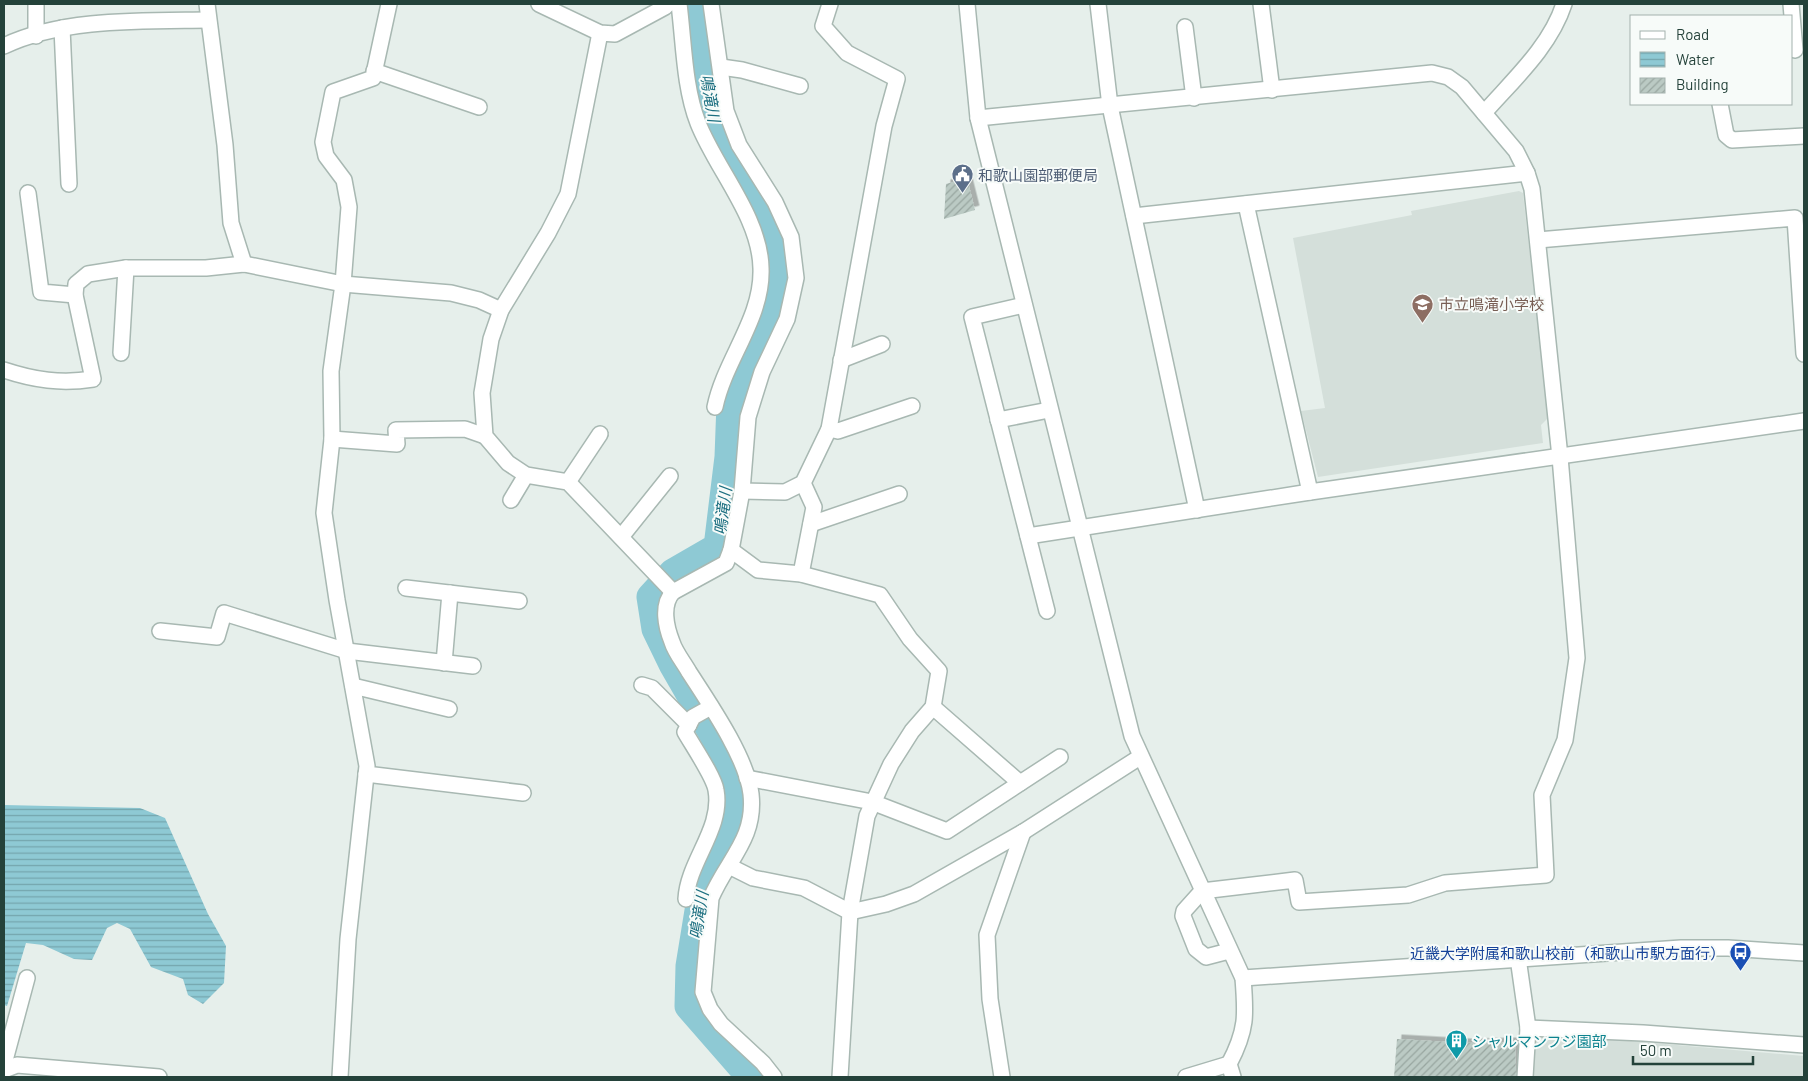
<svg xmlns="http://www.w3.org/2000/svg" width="1808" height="1081" font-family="Barlow,'Noto Sans JP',sans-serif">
  <defs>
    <pattern id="water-rules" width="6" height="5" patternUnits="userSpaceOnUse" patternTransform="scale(1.25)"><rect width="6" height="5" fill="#8ec9d4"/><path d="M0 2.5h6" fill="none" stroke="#74a5ad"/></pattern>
    <pattern id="building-hatch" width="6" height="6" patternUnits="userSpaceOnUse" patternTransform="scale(1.25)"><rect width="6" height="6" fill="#bbcac4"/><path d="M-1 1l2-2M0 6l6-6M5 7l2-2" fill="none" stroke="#98a6a0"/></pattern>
    <filter id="shadow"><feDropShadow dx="4.5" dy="-4.5" stdDeviation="0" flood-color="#0004"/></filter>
  </defs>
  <rect width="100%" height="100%" fill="#e6efeb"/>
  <g fill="#d4dfda">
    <polygon points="1519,191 1523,193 1548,418 1541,425 1543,443 1318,477 1301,411 1325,408 1293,238 1412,215 1411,211"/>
    <polygon points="1538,1033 1804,1056 1804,1077 1532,1077 1530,1041"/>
  </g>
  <polygon fill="url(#water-rules)" points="4,805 140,808 165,818 208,914 226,946 224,983 203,1004 188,995 183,979 151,967 130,929 117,923 107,928 92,960 74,959 43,945 26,943 7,1006 4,1005"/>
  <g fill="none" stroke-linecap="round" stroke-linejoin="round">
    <polyline stroke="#8ec9d4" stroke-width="29" points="694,4 704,70 717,130 770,230 773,265 773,293 731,403 729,457 718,547 673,573 651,597 656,629 673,664 727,758 735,808 704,880 690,966 689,1006 751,1077"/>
  </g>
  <g fill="url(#building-hatch)" filter="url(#shadow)">
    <polygon points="967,178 975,210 944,219 946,184"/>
    <polygon points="1397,1039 1467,1043 1515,1042 1516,1077 1394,1077"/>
  </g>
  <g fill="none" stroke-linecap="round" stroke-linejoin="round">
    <defs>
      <g id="minor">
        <polyline points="36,4 36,36"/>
        <polyline points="207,4 225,145 231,223 244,264"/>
        <polyline points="539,4 600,33 615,34 665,7 668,4"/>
        <path d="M679 4C684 43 684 87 698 123 716 169 760 217 761 268 763 318 725 359 715 407"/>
        <path d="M711 4 726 111 739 145 775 202 791 237 796 278 787 319 762 372 748 417 742 491 731 550 726 563 673 592C661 605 666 627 672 642 675 652 684 663 689 672 709 703 747 758 751 794 756 839 727 860 711 898L703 992 710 1009 721 1024 763 1063 774 1077"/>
        <path d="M967 4 978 118 1132 736 1243 978C1246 1015 1247 1030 1229 1064L1233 1077"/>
        <polyline points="1098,4 1110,106 1197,510"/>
        <polyline points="1261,4 1272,90"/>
        <polyline points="1791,4 1795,50"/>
        <polyline points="1185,27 1194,98"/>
        <polyline points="62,28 69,184"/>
        <polyline points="600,33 568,194 548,233 501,310 491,339 482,393 485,436 508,463 526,475 568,482 673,592"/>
        <path d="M4 46C62 18 144 21 208 20"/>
        <polyline points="721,67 742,70 800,86"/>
        <polyline points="374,71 479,107"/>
        <polyline points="1720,104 1726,135 1732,140 1804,136"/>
        <path d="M1484 113C1513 80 1550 47 1564 4"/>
        <polyline points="978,118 1432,73 1448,77 1462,87 1516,151 1527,173 1532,189 1560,457 1577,658 1565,740 1542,795 1546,875 1445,883 1408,895 1299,902 1295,880 1202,891 1184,911 1183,916 1196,949 1206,957 1229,951"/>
        <polyline points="28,193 41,292 75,295"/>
        <polyline points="1246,204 1310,492"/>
        <polyline points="1134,216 1527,173"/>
        <polyline points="1538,240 1795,218 1804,354"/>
        <polyline points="1024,305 972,317 1047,611"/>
        <polyline points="121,353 126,268"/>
        <polyline points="841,360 882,344"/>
        <path d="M4 370C34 380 61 384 93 379L75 295 76 284 88 274 126 268H206L244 264 343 284 451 293 479 300 501 310"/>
        <polyline points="998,420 1049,410"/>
        <polyline points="829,429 838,431 912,406"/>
        <polyline points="332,439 397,444 396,430 465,429 485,436"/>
        <polyline points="568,482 600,434"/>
        <polyline points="742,491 785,492 803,483 829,429 884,126 897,79 847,53 823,26 830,4"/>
        <polyline points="511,500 526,475"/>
        <polyline points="811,524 899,494"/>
        <polyline points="1028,536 1310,492 1804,421"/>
        <polyline points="621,537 670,476"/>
        <polyline points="731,550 758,570 801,574 880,595 910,639 939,671 933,707 912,731 891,764 867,816 850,912 840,1077"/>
        <polyline points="801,574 814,507 803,483"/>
        <polyline points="406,588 519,601"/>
        <polyline points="160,631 217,637 224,613 347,651 473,666"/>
        <polyline points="444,663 450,593"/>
        <polyline points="642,685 652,688 689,725"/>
        <polyline points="353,686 449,709"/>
        <polyline points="933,707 1020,783"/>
        <polyline points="366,774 523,793"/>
        <polyline points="747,778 872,802 947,831 1060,757"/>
        <polyline points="729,866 753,878 804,888 850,912 886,904 914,894 1023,832 1140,757"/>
        <path d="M686 899C688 861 723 829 716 790 714 777 693 746 685 732L693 717 711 707"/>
        <polyline points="1518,958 1528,1028"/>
        <polyline points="1243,978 1681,948 1728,948 1804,953"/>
        <polyline points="4,1064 27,978"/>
        <polyline points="4,1070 17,1065 159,1077"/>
        <polyline points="340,1077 348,939 367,766 337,600 324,513 332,439 331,371 343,284 349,207 344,180 326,156 323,142 333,92 373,78 389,4"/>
        <polyline points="1002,1077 990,999 987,935 1023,832"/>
        <polyline points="1186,1077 1229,1064"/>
        <polyline points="1525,1077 1528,1028 1643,1033 1804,1045"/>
      </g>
    </defs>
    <use href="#minor" stroke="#a8b8b2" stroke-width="18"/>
    <use href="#minor" stroke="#fff" stroke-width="15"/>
  </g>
  <defs>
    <symbol id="civic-pin" viewBox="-11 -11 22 30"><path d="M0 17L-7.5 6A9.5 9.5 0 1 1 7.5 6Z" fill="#5c6f8a" stroke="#f7fbf9"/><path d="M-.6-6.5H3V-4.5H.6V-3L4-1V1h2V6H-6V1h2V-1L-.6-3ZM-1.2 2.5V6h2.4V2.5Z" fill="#fff"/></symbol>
    <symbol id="school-pin" viewBox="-11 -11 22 30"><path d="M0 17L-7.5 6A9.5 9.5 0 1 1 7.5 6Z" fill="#8d6e63" stroke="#f7fbf9"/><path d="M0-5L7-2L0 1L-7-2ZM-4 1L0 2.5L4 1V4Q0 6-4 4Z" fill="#fff"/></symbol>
    <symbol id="bus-pin" viewBox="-11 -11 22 30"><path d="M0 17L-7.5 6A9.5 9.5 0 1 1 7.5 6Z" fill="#1a4fb4" stroke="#f7fbf9"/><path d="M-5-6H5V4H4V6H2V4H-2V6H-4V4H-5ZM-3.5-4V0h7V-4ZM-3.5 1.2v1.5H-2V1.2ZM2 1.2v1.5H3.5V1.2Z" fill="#fff"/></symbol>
    <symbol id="building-pin" viewBox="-11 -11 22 30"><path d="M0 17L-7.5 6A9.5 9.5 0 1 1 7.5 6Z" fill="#0f9aa8" stroke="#f7fbf9"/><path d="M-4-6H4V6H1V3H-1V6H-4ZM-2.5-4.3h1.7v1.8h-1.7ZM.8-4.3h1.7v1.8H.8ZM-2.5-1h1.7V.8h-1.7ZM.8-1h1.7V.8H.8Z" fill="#fff"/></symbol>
  </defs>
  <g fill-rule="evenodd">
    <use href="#civic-pin" x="950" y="162" width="25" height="34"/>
    <use href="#school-pin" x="1410" y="292" width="25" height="34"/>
    <use href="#bus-pin" x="1728" y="940" width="25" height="34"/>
    <use href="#building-pin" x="1444" y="1028" width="25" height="34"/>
  </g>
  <g text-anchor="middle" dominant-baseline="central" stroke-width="4" stroke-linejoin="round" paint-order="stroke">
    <g font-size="15" fill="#4e5e75" stroke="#f7fbf9" text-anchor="start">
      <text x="978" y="175">和歌山園部郵便局</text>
    </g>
    <g font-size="15" fill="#785e54" stroke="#f7fbf9" text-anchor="start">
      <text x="1439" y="304">市立鳴滝小学校</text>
    </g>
    <g font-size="15" fill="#164399" stroke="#f7fbf9" text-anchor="end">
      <text x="1725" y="953">近畿大学附属和歌山校前（和歌山市駅方面行）</text>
    </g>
    <g font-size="15" fill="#0d838f" stroke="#f7fbf9" text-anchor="start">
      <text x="1472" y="1041">シャルマンフジ園部</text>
    </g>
    <g font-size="16" font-style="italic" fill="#1c6f80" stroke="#f7fbf9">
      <text transform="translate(711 98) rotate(80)">鳴滝川</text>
      <text transform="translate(722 511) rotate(-83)">鳴滝川</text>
      <text transform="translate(698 915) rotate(-81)">鳴滝川</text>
    </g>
  </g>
  <rect width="1808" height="1081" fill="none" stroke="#24423a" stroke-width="10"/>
  <rect x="1630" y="15" width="162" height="90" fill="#f7fbf9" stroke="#a3b1ad"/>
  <rect x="1640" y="31" width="25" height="8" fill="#ffffff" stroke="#a3b1ad"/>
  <text x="1676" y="40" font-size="15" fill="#24423a">Road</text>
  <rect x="1640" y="52" width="25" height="15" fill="url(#water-rules)" stroke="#a3b1ad"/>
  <text x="1676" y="65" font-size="15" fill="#24423a">Water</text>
  <rect x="1640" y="78" width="25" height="15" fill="url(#building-hatch)" stroke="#a3b1ad"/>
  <text x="1676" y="90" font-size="15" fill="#24423a">Building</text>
  <path d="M1633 1056v8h120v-8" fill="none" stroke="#24423a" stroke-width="2.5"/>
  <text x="1640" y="1056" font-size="15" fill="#24423a" stroke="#f7fbf9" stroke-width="4" paint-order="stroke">50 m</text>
</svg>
